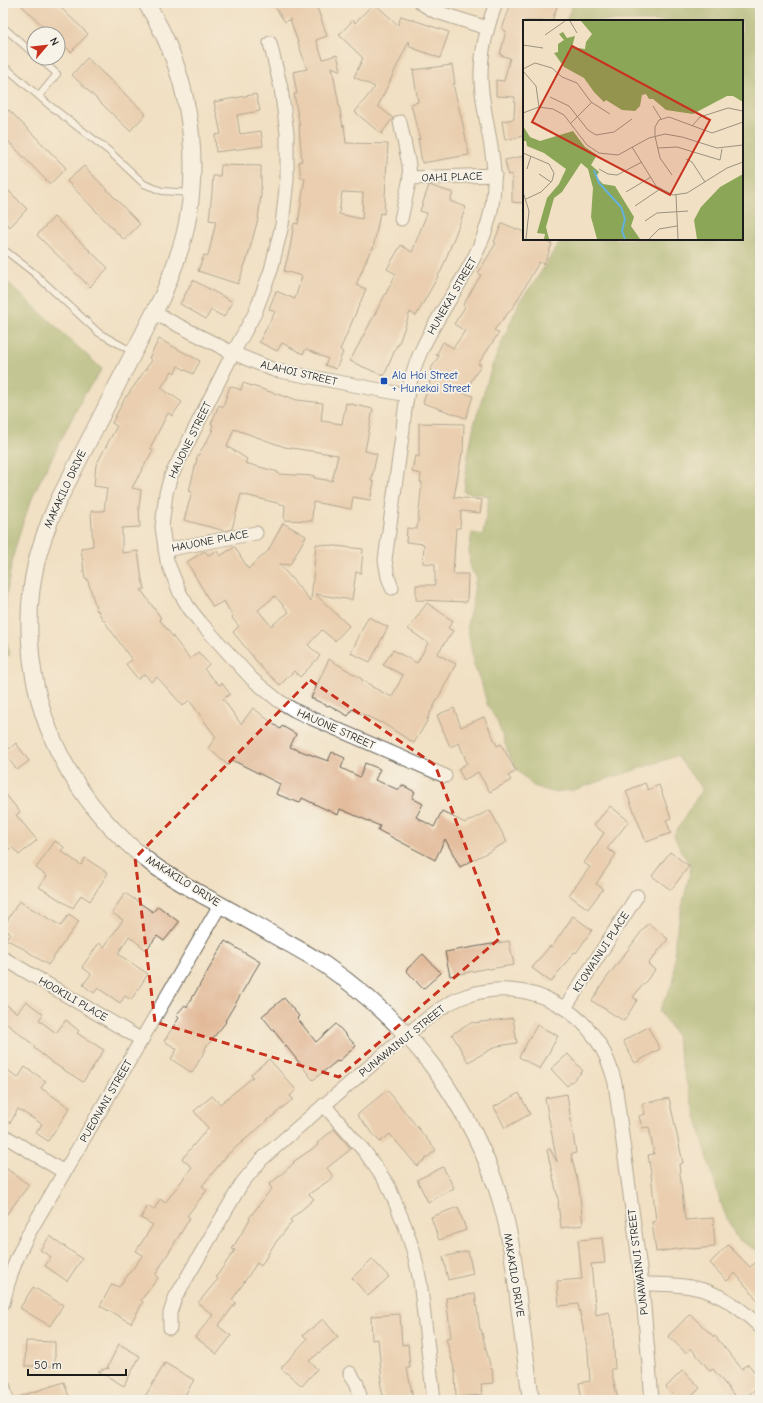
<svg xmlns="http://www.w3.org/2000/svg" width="763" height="1403" font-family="'Comic Neue',sans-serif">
  <rect width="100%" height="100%" fill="#f7f3e8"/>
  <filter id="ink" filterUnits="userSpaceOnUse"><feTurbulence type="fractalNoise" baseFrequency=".025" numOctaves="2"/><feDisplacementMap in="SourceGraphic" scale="8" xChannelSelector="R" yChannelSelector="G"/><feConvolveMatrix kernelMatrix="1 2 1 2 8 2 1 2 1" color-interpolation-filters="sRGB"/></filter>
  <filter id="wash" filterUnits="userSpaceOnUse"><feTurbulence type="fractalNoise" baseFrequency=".012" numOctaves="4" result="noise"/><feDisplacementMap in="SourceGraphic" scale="16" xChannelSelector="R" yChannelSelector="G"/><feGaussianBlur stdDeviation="0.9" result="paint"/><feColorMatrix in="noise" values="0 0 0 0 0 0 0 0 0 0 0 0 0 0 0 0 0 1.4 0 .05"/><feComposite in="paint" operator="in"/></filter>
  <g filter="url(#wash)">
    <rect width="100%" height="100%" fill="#f1e0c3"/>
    <g fill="#8ca658" stroke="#54613a">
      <polygon points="573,3 757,3 760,22 760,1252 737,1239 727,1219 719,1198 682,1066 676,1035 659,1011 674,980 675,939 691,866 680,850 674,835 702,789 677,756 574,790 552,792 533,786 519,772 509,755 497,721 487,704 482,685 474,666 467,625 472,604 476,576 470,569 469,550 472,533 483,535 489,496 464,492 467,461 474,424 492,366 520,300 536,280 561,239 742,239 742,21 566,21"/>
      <polygon points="3,278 102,369 84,395 35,491 22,525 12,560 6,597 5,634 10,655 3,657"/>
    </g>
    <g id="blocks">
      <g fill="#e2b998" fill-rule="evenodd">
        <polygon points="19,3 56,3 88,34 71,52 58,40 58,34 51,34"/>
        <path d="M272 3H313L318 10 327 36 316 40 323 59 337 55 341 71 332 67 343 127 344 125 346 143 388 144 384 214 380 213 373 249H371L356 285 366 289 340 350 343 352 336 369 325 365 328 359 306 349 303 354 282 343 277 351 259 342 275 312 269 309 276 291 295 299 302 276 284 271 290 248 294 223 298 224 305 178H301L299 161H302L299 127H300L294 94H297L293 72 307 69 290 19 285 22ZM342 192 363 193 362 219 339 214Z"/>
        <polygon points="374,3 398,25 401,16 449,32 440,58 410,47 409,41 378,106 393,118 381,134 355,112 375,87 354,77 363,58 339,35 353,20 355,23"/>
        <polygon points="511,3 558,3 552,21 524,21 524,136 505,140 502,121 514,119 515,97 496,96 496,80 504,81 510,58 500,55 506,31 502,29"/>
        <polygon points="87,58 146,114 130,131 72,75"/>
        <polygon points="452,65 455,84 453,84 464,129 469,155 422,163 418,138 420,140 411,104 418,102 413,70"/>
        <polygon points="256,94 260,111 237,115 240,134 261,131 263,146 216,152 215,135 221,134 214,102"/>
        <polygon points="9,110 66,168 50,184 3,136 3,116"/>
        <polygon points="524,156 524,203 512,202 512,174 508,175 505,160"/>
        <polygon points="221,165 261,166 261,195 258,219 247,259 238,284 198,271 204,255 208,256 216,221 209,220 212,193 213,176 220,176"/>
        <polygon points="84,166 140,224 124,240 67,181"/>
        <polygon points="3,185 27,209 10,227 3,220"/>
        <polygon points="429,185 453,193 450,201 466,207 442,269 416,316 410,312 398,346 397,345 384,376 350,361 396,274 387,269 401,245 412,252 427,213 420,211"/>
        <polygon points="54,217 108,268 90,287 37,235"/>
        <polygon points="502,223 524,232 524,239 540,239 552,244 544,264 539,262 514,306 494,330 499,333 478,364 481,365 464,393 473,396 466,418 423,403 433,372 430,370 439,356 436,355 443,342 453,348 465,331 454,324 465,307 463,305 481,275 478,273 496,243 494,242"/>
        <polygon points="193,280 233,302 224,317 211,310 206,319 180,304"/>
        <polygon points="159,339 200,361 193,374 178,366 175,373 172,371 161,388 182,402 172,416 168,413 150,448 153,450 132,488 141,490 139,507 140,527 122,528 122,553 138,551 142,580 145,589 141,590 161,618 159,619 190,659 198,652 209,664 204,669 219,685 222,683 230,694 223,699 241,724 253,708 280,729 282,726 296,734 290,747 328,761 332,752 345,758 341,768 360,777 365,763 380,769 375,780 399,790 402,785 415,792 412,798 423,804 416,817 434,827 442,811 465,823 490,810 507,842 460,867 445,839 435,860 378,830 380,826 340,809 338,815 302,798 300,803 276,794 280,784 232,760 228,765 208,748 216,737 189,700 183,706 157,677 151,682 145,674 138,679 126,664 132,660 100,615 98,610 97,611 87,578 85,579 81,548 93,546 91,511 104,511 107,488 94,486 96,465 117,426 112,423 126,396 127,396 152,360 149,358"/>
        <path d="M243 383 286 397V396L297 400 323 403 321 421 342 424 346 403 373 409 365 451 377 454 371 481 374 482 370 500 353 497 351 509 313 502 312 521 284 520 285 505 241 494 232 529 225 531 184 520 192 492 189 491 197 459H196L213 430H211L213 425 211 424 219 405 223 407 230 386 241 390ZM234 429 285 447 338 455 332 481 314 478V476L278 474V472L245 463 247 459 227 446Z"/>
        <polygon points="419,423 464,424 463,453 462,453 454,497 482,500 480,513 461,511 460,528 456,528 453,574 468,574 467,602 416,600 416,585 435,585 435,564 423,563 424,544 406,542 407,528 417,529 422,482 420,482 421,474 412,472 415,456 419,457"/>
        <path d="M283 523 306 536 290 565 279 564 311 601 316 544 363 549 361 573 356 572 352 600 315 594 349 626 335 641 322 630 308 645 320 656 300 677 294 671 280 685 262 668 233 632 239 626 232 618 233 617 224 601 213 607 187 562 205 551 208 555 217 551 220 556 235 547 248 569 268 551ZM275 596 289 612 271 626 258 610Z"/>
        <polygon points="427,603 453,621 448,628 453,631 437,654 456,664 427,719 429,718 414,743 381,722 381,723 352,709 348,716 329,705 328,706 311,698 329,659 362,679 362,680 372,686 372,687 392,697 403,675 383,665 393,650 417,663 428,643 408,629"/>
        <polygon points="368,617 388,627 370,662 351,653"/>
        <polygon points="454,708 461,727 484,717 497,746 501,744 516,771 508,776 511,780 490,792 478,772 464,780 458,769 467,763 459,743 450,747 437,715"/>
        <polygon points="16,743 29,761 17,770 4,753"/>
        <polygon points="645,783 648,790 659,785 671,818 666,820 671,833 646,842 626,791"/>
        <polygon points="3,791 20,812 16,815 37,840 19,855 12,847 3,854"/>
        <polygon points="610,806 629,821 607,849 616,854 596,884 603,889 588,909 569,895 590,867 584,863 604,833 594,825"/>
        <polygon points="55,841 64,847 61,851 81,865 85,858 108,873 90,901 81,895 73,908 39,887 47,876 36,868"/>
        <polygon points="670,852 689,866 671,890 652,876"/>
        <polygon points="125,893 153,912 158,906 179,922 164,941 157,936 146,950 129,936 118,954 148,974 131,1000 125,996 120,1003 98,988 94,993 83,985 91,974 82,967 99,943 104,947 123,920 112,913"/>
        <polygon points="19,901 61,926 69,914 79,921 48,965 24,949 6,939 10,933 3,928"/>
        <polygon points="573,916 592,930 576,953 574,952 551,982 532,968 550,946 552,947"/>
        <polygon points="648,923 668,939 648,964 655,970 633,997 637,1000 624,1021 592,1001 605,980"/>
        <polygon points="225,941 260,962 225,1021 226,1022 205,1048 206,1049 192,1073 171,1059 177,1049 164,1041 179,1018 176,1015 185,1005 187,1007"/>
        <polygon points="509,941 514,965 489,969 488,968 450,976 445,952"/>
        <polygon points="423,954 441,973 423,989 406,970"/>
        <polygon points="284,998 299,1016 297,1018 316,1042 336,1024 356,1046 338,1062 337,1061 313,1080 262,1016"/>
        <polygon points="26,1001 43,1014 39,1020 56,1033 66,1020 79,1031 77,1033 104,1050 83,1082 53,1063 34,1048 35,1046 3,1021 3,1002 17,1013"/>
        <polygon points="513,1018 517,1043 497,1046 468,1062 452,1034 473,1022 474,1023"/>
        <polygon points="537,1025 558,1036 540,1069 519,1057"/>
        <polygon points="648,1027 660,1049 635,1063 623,1041"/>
        <polygon points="568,1054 583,1071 567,1086 551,1069"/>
        <polygon points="269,1059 296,1090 290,1096 293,1099 228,1154 202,1186 207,1190 187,1216 190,1218 155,1275 158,1278 141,1300 143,1302 131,1323 100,1306 112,1284 119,1287 143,1255 136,1251 153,1225 141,1218 148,1206 154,1210 160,1199 165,1203 192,1167 182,1159 208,1128 194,1111 212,1096 220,1104 253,1077 251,1074"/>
        <polygon points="3,1066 18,1078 25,1067 46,1081 41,1088 70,1108 48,1141 36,1133 42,1124 18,1109 10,1123 3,1118"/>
        <polygon points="387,1090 436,1150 417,1166 390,1134 380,1142 357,1115"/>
        <polygon points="519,1093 530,1114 505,1128 494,1107"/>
        <polygon points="567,1094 576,1153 571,1154 579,1187 583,1225 561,1228 558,1203 559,1203 547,1150 550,1149 557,1162 545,1098"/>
        <polygon points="669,1098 683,1163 679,1164 685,1220 713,1218 715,1247 691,1249 691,1247 656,1252 652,1222 656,1221 651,1173 648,1155 654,1154 649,1127 642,1128 639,1116 645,1114 642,1104"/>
        <polygon points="334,1129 351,1149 327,1168 334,1177 309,1194 314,1199 290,1220 292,1222 273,1246 261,1266 257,1263 232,1300 236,1303 218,1326 231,1336 217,1354 195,1337 213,1315 198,1303 218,1279 216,1277 235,1250 232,1249 250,1219 249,1218 272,1188 269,1185 294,1163 293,1162 318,1145 317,1143"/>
        <polygon points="3,1166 29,1185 3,1219"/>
        <polygon points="443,1167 454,1188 428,1202 417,1180"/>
        <polygon points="458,1207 466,1230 439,1240 431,1217"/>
        <polygon points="50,1236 82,1259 67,1281 45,1266 51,1257 40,1250"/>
        <polygon points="602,1238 605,1263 591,1264 596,1315 609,1312 614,1335 613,1335 615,1369 611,1369 618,1400 582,1400 579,1383 590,1381 588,1351 578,1304 559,1306 557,1281 582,1279 578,1240"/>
        <polygon points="728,1245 750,1267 760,1259 760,1303 735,1273 727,1281 710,1263"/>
        <polygon points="468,1251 473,1274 448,1280 443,1257"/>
        <polygon points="372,1259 389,1277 368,1296 352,1278"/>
        <polygon points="33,1287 63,1305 50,1326 20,1308"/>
        <polygon points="475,1294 480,1330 481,1329 491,1369 492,1368 493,1383 481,1384 482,1395 456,1397 455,1372 446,1338 451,1337 446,1298"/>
        <polygon points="400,1314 402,1345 408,1344 410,1368 407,1368 413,1398 405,1400 384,1400 380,1381 382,1381 378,1339 372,1340 371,1316"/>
        <polygon points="690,1314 714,1337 715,1336 742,1369 748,1364 760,1379 760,1386 742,1400 738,1400 713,1369 710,1371 691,1348 686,1353 668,1336"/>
        <polygon points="323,1319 338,1337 309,1361 317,1369 302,1386 281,1368 307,1339 303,1335"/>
        <polygon points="26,1341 55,1342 55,1366 25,1366"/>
        <polygon points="119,1344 140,1356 124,1386 98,1371 109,1368 107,1368"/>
        <polygon points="165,1363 194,1380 182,1400 143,1400"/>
        <polygon points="683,1370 700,1388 688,1400 679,1400 666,1387"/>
        <polygon points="64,1382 70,1400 16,1400 15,1398"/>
      </g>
    </g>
  </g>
  <g filter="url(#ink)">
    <use href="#blocks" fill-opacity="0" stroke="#676156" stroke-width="1"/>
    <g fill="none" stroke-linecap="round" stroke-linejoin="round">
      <defs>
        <g id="service">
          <polyline points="3,27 34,54"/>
          <polyline points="3,65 49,105 109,151 144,184 162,191 191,193"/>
          <polyline points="39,96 57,74 39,58"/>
          <polyline points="3,249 34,273 99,333 133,352"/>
        </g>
        <g id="minor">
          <polyline points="421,3 434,11 487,28"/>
          <polyline points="270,43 281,88 287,133 287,179 282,225 271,270 255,313 233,353 171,476 166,493 162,527 167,561 180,593 189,608 200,622 252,679 279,701 294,710 309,717 445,776"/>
          <polyline points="400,122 409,165 410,178 401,219"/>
          <polyline points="410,178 495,175"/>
          <polyline points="154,313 233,353 274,370 407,395"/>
          <polyline points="165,550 256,533"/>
          <path d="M392 588 388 577 385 560 403 429C405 400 410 373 423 347 443 303 479 264 490 215 501 168 487 137 482 92 478 61 485 32 496 3"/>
          <polyline points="3,958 142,1040"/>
          <polyline points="565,1008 637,896"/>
          <polyline points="324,1105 365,1152 388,1185 405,1226 414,1253 420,1281 434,1400"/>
          <polyline points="3,1135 64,1172"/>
          <path d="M642 1284C694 1283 722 1289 760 1327"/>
          <path d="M3 1303C9 1276 17 1255 30 1231L220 905"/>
          <path d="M170 1328V1313L175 1298 242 1183 261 1160C296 1128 333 1098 369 1067 386 1053 402 1038 420 1024 433 1014 446 1003 463 997 495 985 530 988 559 1005 589 1022 607 1050 615 1083L642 1284 652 1400"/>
          <polyline points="350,1373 357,1384 361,1400"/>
          <polyline points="3,1384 7,1400"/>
        </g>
        <path id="tertiary" d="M146 3C188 69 202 152 186 228 181 252 171 275 162 297L58 501C49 522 41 542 36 564 25 612 28 666 43 713 63 774 101 825 152 864 168 876 187 886 204 896 229 909 253 923 277 937 293 946 310 955 325 965 366 993 404 1028 434 1068 463 1108 487 1154 501 1202 511 1236 515 1271 519 1306 523 1337 527 1369 531 1400"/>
      </defs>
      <use href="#service" stroke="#676156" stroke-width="8"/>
      <use href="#minor" stroke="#676156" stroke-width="15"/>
      <use href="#tertiary" stroke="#676156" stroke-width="18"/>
      <use href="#service" stroke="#fff" stroke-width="6"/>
      <use href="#minor" stroke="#fff" stroke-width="13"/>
      <use href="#tertiary" stroke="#fff" stroke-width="16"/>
    </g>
  </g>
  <path d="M0 0H763V1403H0ZM310 680 435 765 500 938 339 1077 155 1022 135 858Z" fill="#f1e0c3" fill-opacity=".55" fill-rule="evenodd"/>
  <path fill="none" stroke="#c8321e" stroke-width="3" stroke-dasharray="8 5" stroke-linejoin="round" d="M310 680 435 765 500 938 339 1077 155 1022 135 858Z"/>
  <rect fill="#1a4fb4" stroke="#f7f3e8" stroke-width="1.5" x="380" y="377" width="8" height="8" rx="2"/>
  <g text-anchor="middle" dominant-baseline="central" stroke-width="3.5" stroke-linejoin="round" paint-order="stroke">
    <g font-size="11" fill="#1c1c1c" stroke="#f7f3e8">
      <text transform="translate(452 177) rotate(-2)">OAHI PLACE</text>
      <text transform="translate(452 296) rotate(-60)">HUNEKAI STREET</text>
      <text transform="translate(299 373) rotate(13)">ALAHOI STREET</text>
      <text transform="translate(190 440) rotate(-64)">HAUONE STREET</text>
      <text transform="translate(65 489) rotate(-65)">MAKAKILO DRIVE</text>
      <text transform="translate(210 541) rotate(-11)">HAUONE PLACE</text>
      <text transform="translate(336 729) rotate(24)">HAUONE STREET</text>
      <text transform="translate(183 881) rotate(32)">MAKAKILO DRIVE</text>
      <text transform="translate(601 952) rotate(-57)">KI'OWAINUI PLACE</text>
      <text transform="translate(73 999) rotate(30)">HOOKILI PLACE</text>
      <text transform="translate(402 1041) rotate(-39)">PUNAWAINUI STREET</text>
      <text transform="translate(106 1101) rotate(-60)">PUEONANI STREET</text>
      <text transform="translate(638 1262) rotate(-97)">PUNAWAINUI STREET</text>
      <text transform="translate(514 1275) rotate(81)">MAKAKILO DRIVE</text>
    </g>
    <g font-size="11" fill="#164399" stroke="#f7f3e8" text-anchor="start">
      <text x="392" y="375">Ala Hoi Street<tspan x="392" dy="13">+ Hunekai Street</tspan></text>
    </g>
  </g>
  <g transform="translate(523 20)">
    <rect width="220" height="220" fill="#f1e0c3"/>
    <path d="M58 1H220V82L210 76H204L170 94 143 90 130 79H126L123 74 119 75 117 86 112 91 99 90 83 80 81 82 71 72 61 58 41 47 31 33 35 32V24L41 20 36 14 40 12 44 18 52 16 49 27 62 29 63 22 69 14ZM0 106 7 117 17 121 50 111 62 127 74 135 68 145 76 152 73 157 80 164 92 166 111 197 108 206 117 219H74L68 197 70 168 65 149 58 143 39 172 31 178 23 207 26 219H21L22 214 14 213 24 178 36 164 43 149 21 133 4 126 3 121H0ZM220 154V219H174L171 200 178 187 197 167Z" fill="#8ca658"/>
    <path fill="none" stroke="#63b1dd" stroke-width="2" d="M71 150 76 163 98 187 102 199 99 211 102 219"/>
    <path fill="none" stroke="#9c9280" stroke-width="1" d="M47 1 54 13M22 15 42 1M0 25 20 28M0 49 12 43 29 48 39 57 54 63 68 82 87 94M0 51 13 66 16 87 30 89 41 95 64 125 76 133 95 135 126 118 142 114 159 117 194 128 220 125M27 77 46 86 65 110 73 115 91 112 109 99M130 86 138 99M0 93 16 87M48 103 69 82M169 106 177 97 205 88 220 91M109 127 133 166 150 175 164 173 204 148 220 142M135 128 154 127 197 140 199 129M0 133 26 144 31 153 29 161 18 172 3 179M163 139 169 142 182 162M4 149 8 136M76 149 85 154 94 155 119 142M16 154 28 162M149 155 137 138 132 116V107L136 100 146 97 189 113 220 102M0 172 6 191 3 219M103 172 128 157M153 175 155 219M112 186 137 169M122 201 134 193 165 191M126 219 136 209 154 206"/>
    <path fill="#c8321e" fill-opacity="0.15" stroke="#c8321e" stroke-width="2" d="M49 26 187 100 147 175 9 102Z"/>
    <rect width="220" height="220" fill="none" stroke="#1c1c1c" stroke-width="2"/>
  </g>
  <rect width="763" height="1403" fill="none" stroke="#f7f3e8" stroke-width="16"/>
  <g transform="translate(46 46) rotate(62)"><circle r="19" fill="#f7f3e8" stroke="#9f9d96"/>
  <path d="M0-3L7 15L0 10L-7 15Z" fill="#c8321e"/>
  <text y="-6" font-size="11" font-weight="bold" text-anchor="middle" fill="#1c1c1c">N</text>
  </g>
  <path d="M28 1369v6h98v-6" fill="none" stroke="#1c1c1c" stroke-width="2"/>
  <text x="34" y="1369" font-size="12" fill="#1c1c1c" stroke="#f7f3e8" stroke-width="3" paint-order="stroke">50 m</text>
</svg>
